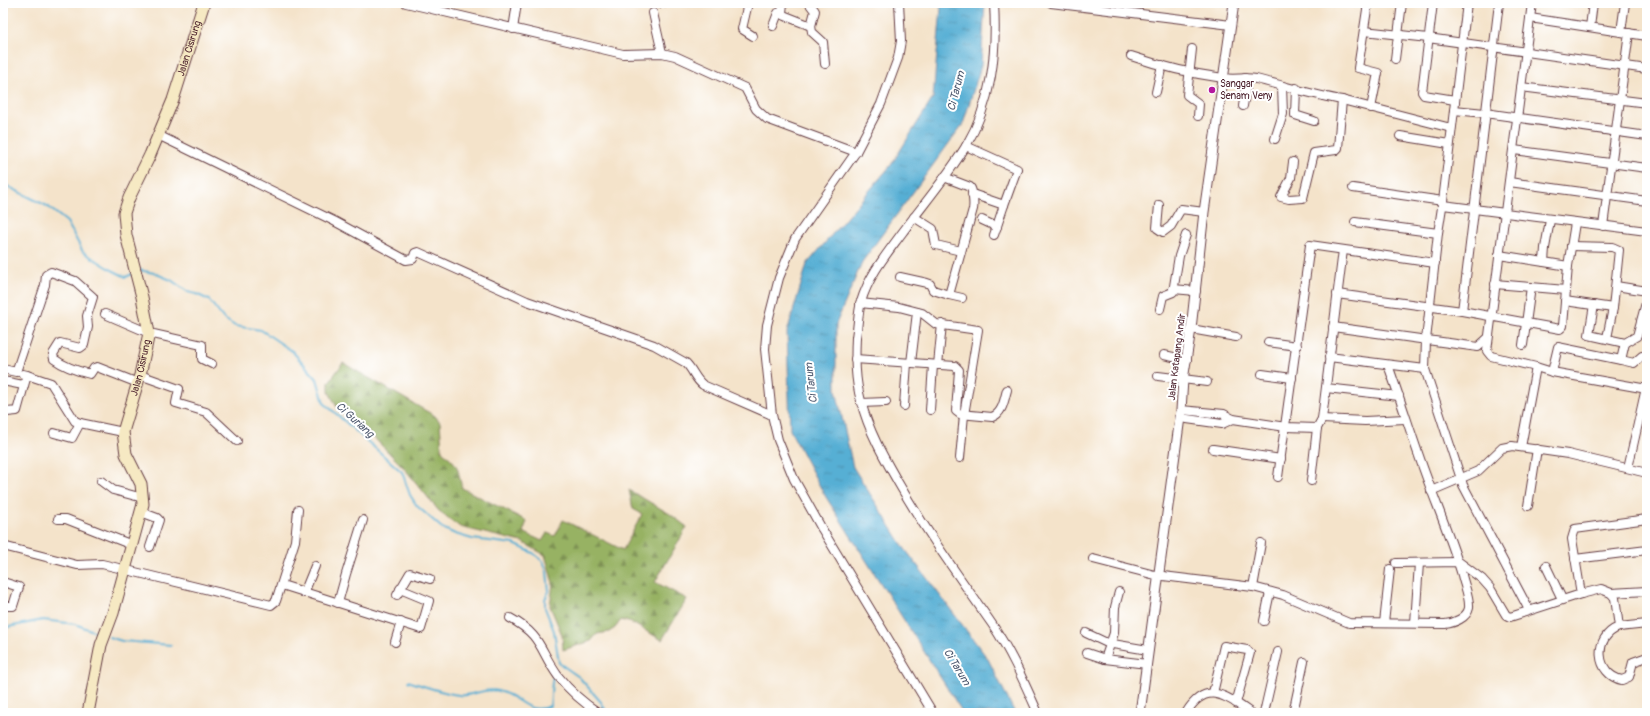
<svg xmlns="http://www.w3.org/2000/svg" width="1650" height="716" font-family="Pangolin,sans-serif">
  <defs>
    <pattern id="forest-firs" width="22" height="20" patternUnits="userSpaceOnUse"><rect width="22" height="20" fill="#97b263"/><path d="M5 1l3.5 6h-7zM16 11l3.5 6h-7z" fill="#7d9052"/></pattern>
    <pattern id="water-ripples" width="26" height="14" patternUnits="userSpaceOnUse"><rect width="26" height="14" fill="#57afd4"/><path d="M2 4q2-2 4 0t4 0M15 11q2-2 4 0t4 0" fill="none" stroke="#4a8eac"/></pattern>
  </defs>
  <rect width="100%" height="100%" fill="#fff"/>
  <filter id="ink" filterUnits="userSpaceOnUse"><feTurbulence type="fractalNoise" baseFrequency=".025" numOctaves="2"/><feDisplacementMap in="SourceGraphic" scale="8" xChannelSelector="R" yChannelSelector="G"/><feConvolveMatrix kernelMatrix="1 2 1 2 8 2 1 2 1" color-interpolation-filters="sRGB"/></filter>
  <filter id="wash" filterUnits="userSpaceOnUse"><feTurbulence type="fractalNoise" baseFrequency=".012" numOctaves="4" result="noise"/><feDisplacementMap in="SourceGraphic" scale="16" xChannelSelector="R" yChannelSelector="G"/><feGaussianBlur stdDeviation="0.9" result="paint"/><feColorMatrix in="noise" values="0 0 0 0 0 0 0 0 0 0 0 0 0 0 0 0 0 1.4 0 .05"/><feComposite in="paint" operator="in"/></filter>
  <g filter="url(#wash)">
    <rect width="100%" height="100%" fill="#f4e3ca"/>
    <path fill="url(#forest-firs)" stroke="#706847" d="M343 363 435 416 440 422 442 451C460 466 457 467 462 488L527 521 523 532 542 541 547 533 555 536 563 520 623 550 642 514 633 509 629 490 670 514 687 527 655 582 687 599 662 640 632 623 621 620 615 628 609 632 597 634 591 641 563 650 562 635 550 606 553 583 545 555 522 542 460 527 439 511 404 468 371 435 337 407 329 392V382Z"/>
    <polygon fill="url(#water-ripples)" stroke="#506780" points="939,3 985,3 981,66 963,124 862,262 836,324 836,390 853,467 905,549 988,659 1015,713 963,713 824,494 790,430 787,332 807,264 891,165 933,98 941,8"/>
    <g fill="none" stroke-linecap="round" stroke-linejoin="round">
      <g stroke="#57afd4" stroke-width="2">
        <polyline points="3,184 47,206 67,222 83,252 112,270 126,277 132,274"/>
        <polyline points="139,270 154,273 171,280 188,292 196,294 209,300 223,318 235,326 261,330 292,351 317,379 324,403 402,472 410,495 417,506 442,528 455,534 472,539 514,544 533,553 543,561 547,572 549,591 545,599 545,608 554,631 559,663 579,677 601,702 607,713"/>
        <polyline points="3,628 43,620 75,624 101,634"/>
        <polyline points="109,637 122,641 171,645"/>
        <path d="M408 681C424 686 442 693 459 695 471 697 486 687 498 691 521 696 526 716 550 706 552 695 550 685 554 674"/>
      </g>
    </g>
  </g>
  <g filter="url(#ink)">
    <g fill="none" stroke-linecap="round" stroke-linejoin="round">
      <defs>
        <g id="minor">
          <polyline points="406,3 623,54 662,53 675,56 745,88 756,109 767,119 856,152"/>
          <polyline points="748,3 742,29 753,36"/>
          <polyline points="899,3 901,41 898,58 881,104 856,152 795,239 779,278 767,325 765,349 772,415 778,440 794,479 822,529 933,713"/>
          <path d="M994 3C997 53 992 102 966 146 947 177 923 205 902 233 886 255 869 275 861 302 858 313 858 326 856 337 855 359 855 379 861 401 868 430 884 458 899 484 927 533 960 578 992 624 1011 652 1024 682 1038 713"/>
          <polyline points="1051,3 1231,25"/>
          <polyline points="1368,3 1358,68 1378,73 1371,108"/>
          <polyline points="1433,3 1422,92 1424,95 1455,100"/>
          <polyline points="1467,3 1443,201 1438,233 1426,340 1425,369 1463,485 1529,610"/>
          <polyline points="1532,3 1487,351 1491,356 1536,367"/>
          <polyline points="663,4 663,3"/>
          <polyline points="653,13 662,53"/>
          <polyline points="782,13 783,3"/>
          <polyline points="1530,18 1647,36"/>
          <polyline points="773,26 778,13 811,26 815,11 809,3"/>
          <polyline points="811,26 812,32 823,42 825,64"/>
          <polyline points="1590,27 1593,3"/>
          <polyline points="513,29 517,3"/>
          <polyline points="1364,31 1428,38 1647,69"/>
          <polyline points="1621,32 1625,3"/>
          <polyline points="1192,49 1187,95 1199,104 1198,116"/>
          <path d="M1131 56C1160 66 1193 74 1223 78 1234 80 1245 77 1256 79 1285 86 1313 95 1342 100L1338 148 1336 150 1314 153 1303 198 1289 199 1281 197 1291 178 1293 162"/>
          <polyline points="1395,59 1402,3"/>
          <polyline points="1521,87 1647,103"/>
          <polyline points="1296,88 1295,115 1314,121"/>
          <polyline points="1156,92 1162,65"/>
          <polyline points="1342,100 1451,128"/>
          <polyline points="1243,106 1246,88 1245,78"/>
          <polyline points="1454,110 1485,113 1647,136"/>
          <path d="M158 135 334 221 406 260 413 259 415 253 418 252 527 301 654 345 686 363C693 370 695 379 703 385L772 415"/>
          <polyline points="1400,136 1449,144"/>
          <polyline points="1275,139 1283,114 1282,86"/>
          <polyline points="966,146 1017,169 1004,205"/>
          <polyline points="1514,150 1647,168"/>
          <path d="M944 177 970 187C973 190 974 205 973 209L949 295 962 298"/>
          <polyline points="1509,182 1647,201"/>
          <polyline points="1353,188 1443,201"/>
          <polyline points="972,194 1004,205 994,235"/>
          <polyline points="1159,205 1157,228 1163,232 1171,226 1181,209 1204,212"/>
          <polyline points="1443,205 1647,231"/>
          <polyline points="914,217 933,229 936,245 961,251"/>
          <polyline points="982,220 997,227"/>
          <polyline points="1550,220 1545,248 1544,262 1568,266"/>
          <polyline points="1355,222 1438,233"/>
          <polyline points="1603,226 1629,33"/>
          <polyline points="1571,246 1612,247 1619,250 1613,308 1607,338"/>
          <polyline points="1499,255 1544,262"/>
          <polyline points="900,277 927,283 930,284 933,290 949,295"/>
          <polyline points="1495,284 1566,290"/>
          <polyline points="1616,286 1647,291"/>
          <polyline points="1173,289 1196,291"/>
          <polyline points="1337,294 1462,311 1560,329 1563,326 1568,266 1575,223"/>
          <polyline points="1565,301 1613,308"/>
          <polyline points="860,303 899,307 922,313 936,324 978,330 964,415 960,458"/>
          <polyline points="1594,305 1589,335 1625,343 1637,336 1647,299"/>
          <polyline points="1160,309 1163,296 1173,292 1179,256 1186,235"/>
          <polyline points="1462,311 1499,3"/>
          <polyline points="105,314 149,333 202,345 202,359 212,364"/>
          <polyline points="1333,327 1478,347 1488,338"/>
          <polyline points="1191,329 1236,337"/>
          <polyline points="1268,342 1297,346"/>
          <polyline points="1523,345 1531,287"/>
          <polyline points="1164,355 1187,360"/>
          <polyline points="1329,357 1425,369"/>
          <path d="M855 359 955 366 959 370 956 411 960 414 992 417C1003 413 1004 400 1007 390"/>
          <polyline points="1621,360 1634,363 1642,356 1647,357"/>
          <polyline points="911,363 917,312"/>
          <polyline points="938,365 942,324"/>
          <path d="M3 369 16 372 45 285 46 275 51 272 75 281 93 297 87 316 88 327 84 345 80 348 60 343 53 354 54 359C65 367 77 371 90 374L94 368 97 367 138 383"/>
          <polyline points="1552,372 1558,347 1621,360 1625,343"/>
          <polyline points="1262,374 1292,378"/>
          <polyline points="27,375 51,383 75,421 80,423"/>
          <polyline points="140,375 179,389 176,403 206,412 237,441"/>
          <polyline points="1158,376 1207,382"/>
          <polyline points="3,381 23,385"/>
          <polyline points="1326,388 1399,396"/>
          <polyline points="861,403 886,402"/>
          <polyline points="904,406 907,363"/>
          <polyline points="930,410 933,365"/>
          <polyline points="1181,410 1224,414 1233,419 1286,427 1317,428"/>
          <polyline points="7,412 17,411 27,375 23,374"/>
          <polyline points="1180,418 1222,424 1233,419"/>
          <polyline points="1322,419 1365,421 1405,419"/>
          <polyline points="54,433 72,438 80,423 123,432"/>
          <polyline points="1521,447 1536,367 1552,372 1647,389"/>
          <polyline points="1213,449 1281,459"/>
          <polyline points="1628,468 1646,388"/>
          <polyline points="1278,477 1310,245 1435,263"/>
          <polyline points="101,481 113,490 143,498"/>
          <polyline points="1311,481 1317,428 1322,419 1343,250"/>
          <polyline points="1431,491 1478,471 1502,448 1512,446 1568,454 1647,473"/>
          <polyline points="1528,506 1537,449"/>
          <polyline points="141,512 157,518 159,520 150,547"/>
          <polyline points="58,519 66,519 132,545"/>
          <polyline points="3,546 77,565 102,564 271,605 276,601 295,541 298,510"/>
          <path d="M1093 559 1155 575 1253 587 1283 595 1349 623 1445 624C1454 623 1467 618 1469 608 1470 597 1464 585 1462 575 1453 545 1442 518 1431 489 1415 448 1403 406 1388 365"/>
          <polyline points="1575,559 1647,550"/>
          <path d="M1396 563 1459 562 1482 579 1490 588 1506 615 1510 617 1581 594 1601 589 1611 593 1615 598 1619 627C1592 637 1596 675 1622 680L1629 677 1633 662 1647 657"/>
          <polyline points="1546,566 1562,599"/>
          <polyline points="3,582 19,587 13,606 3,606"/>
          <polyline points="282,585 421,629 429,601 400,589"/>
          <polyline points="1253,587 1261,543"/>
          <polyline points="1119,592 1115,607 1114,633 1105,659 1147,664"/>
          <polyline points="304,593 315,566"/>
          <polyline points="1611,593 1647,591"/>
          <polyline points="1581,594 1572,539 1575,529 1647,519"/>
          <polyline points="397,595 410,573 430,579"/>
          <polyline points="338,603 346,574 363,520"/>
          <path d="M510 618C543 636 539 650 558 676 569 690 585 704 599 713"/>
          <polyline points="1264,621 1270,592"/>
          <polyline points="1384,623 1390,569"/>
          <polyline points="1415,623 1419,563"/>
          <polyline points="1619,627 1647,624"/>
          <polyline points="1086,633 1107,643 1148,650"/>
          <polyline points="395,642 401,622"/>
          <polyline points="1087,653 1105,659"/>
          <polyline points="1213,693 1224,646 1247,650 1250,653 1236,703"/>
          <path d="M1186 713C1206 680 1225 695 1251 713"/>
          <polyline points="1264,713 1278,652"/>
          <polyline points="1293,713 1304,662"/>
        </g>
        <polyline id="tertiary" points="1140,713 1181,410 1183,380 1191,329 1204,212 1234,3"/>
        <g id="secondary">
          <path id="s1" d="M88 713 101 645 113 613 143 504 141 484 126 454 123 432 140 375 149 333 142 297 126 235 124 213 129 198 150 155 173 100 204 3"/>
        </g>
      </defs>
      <use href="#minor" stroke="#643c43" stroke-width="10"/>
      <use href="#tertiary" stroke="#643c43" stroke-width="11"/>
      <use href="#secondary" stroke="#643c43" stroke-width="13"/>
      <use href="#minor" stroke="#fff" stroke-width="8"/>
      <use href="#tertiary" stroke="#fff" stroke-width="9"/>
      <use href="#secondary" stroke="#f6e9c3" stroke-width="11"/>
    </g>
  </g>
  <circle fill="#b5179e" stroke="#fff" stroke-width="1.5" cx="1212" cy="90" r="4"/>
  <g text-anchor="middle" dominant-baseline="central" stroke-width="4" stroke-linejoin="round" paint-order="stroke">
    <g font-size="10" fill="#4a1f2b" stroke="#fff">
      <text stroke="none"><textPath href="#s1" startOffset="695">Jalan Cisirung</textPath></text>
      <text transform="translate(1177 357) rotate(-83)">Jalan Katapang Andir</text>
      <text stroke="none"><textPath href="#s1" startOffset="359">Jalan Cisirung</textPath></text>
    </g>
    <g font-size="10" fill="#4a1f2b" stroke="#fff" text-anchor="start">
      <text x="1220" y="84">Sanggar<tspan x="1220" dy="12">Senam Veny</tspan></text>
    </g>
    <g font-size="11" font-style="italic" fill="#4f596f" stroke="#fff">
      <text transform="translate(956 91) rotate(-75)">Ci Tarum</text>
      <text transform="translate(811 383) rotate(-97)">Ci Tarum</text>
      <text transform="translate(355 420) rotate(42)">Ci Guriang</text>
      <text transform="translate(957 667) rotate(59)">Ci Tarum</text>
    </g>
  </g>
  <rect width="1650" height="716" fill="none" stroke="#fff" stroke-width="16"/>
</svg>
